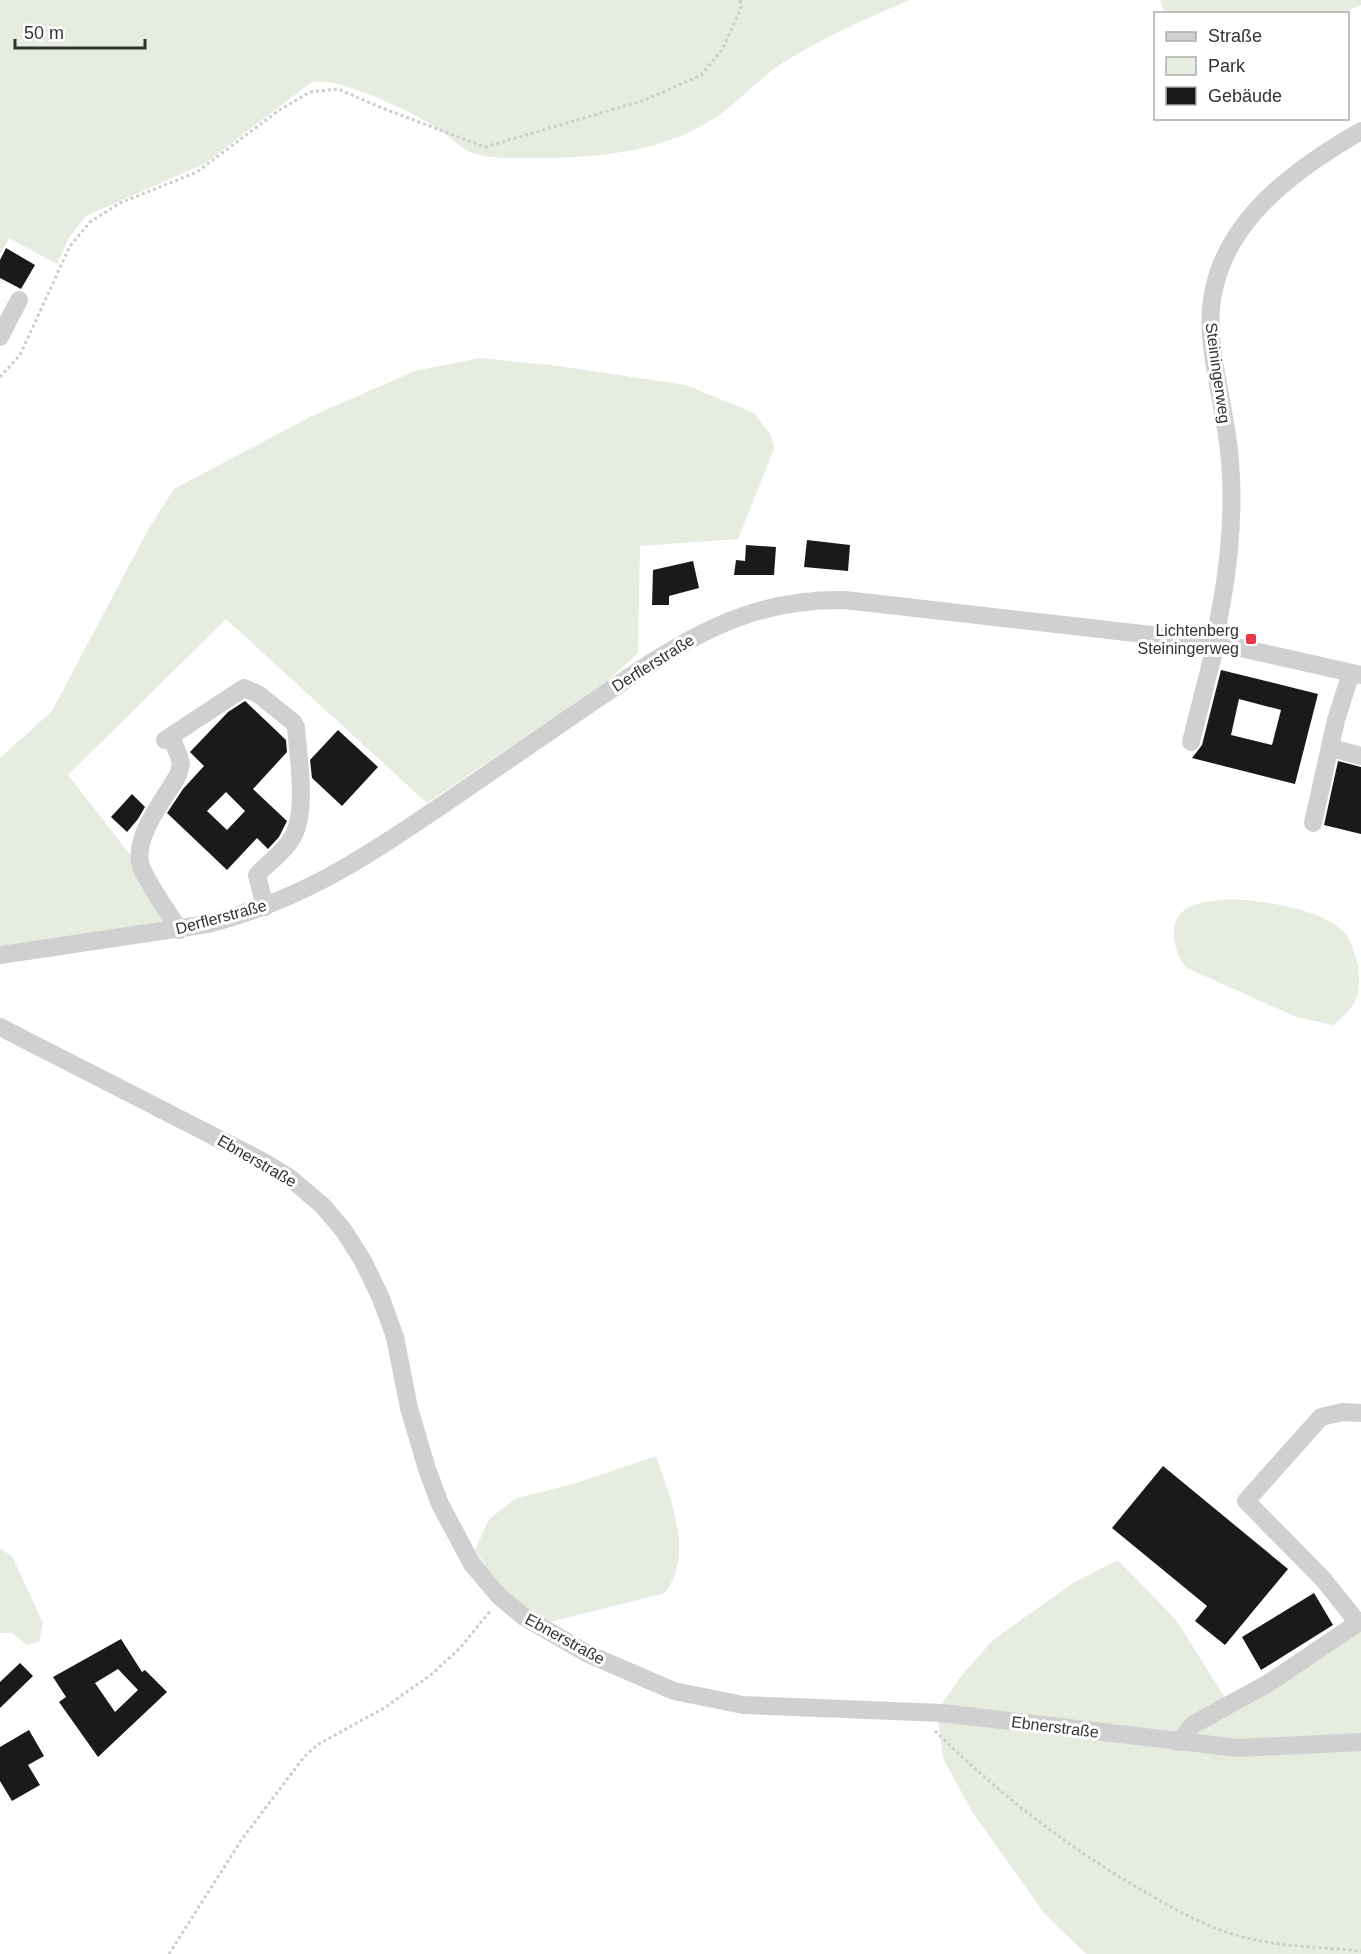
<svg xmlns="http://www.w3.org/2000/svg" width="1361" height="1954" font-family="Arial,sans-serif">
  <rect width="100%" height="100%" fill="#fff"/>
  <g fill="#e6ecdf">
    <path d="M0 0H910C867 18 824 37 784 62 759 78 739 102 713 119 661 153 594 158 534 158 515 158 493 159 475 154 462 150 449 136 437 128 415 113 337 76 312 82L204 164 86 216 70 236 57 264 9 238 0 255Z"/>
    <polygon points="1160,0 1361,0 1361,5 1339,14 1165,14"/>
    <polygon points="480,358 558,366 686,385 754,413 771,435 774,449 738,539 640,546 638,653 605,683 427,803 226,619 68,775 181,920 0,946 0,758 52,711 149,528 174,489 310,417 415,371"/>
    <path d="M1232 899C1264 901 1317 908 1342 930 1351 938 1354 954 1358 964 1361 997 1357 1006 1333 1025L1294 1016 1187 968C1178 957 1176 951 1174 938 1170 902 1206 902 1232 899Z"/>
    <path d="M656 1456C670 1498 695 1553 665 1593L546 1623C517 1603 494 1580 475 1550L489 1519 515 1499 577 1483Z"/>
    <polygon points="0,1549 12,1556 43,1623 39,1642 27,1645 12,1633 0,1633"/>
    <polygon points="1118,1560 1176,1620 1231,1707 1361,1626 1361,1954 1086,1954 1044,1913 971,1810 943,1758 938,1720 943,1702 961,1676 993,1640 1073,1583"/>
  </g>
  <g fill="#1a1a1a" fill-rule="evenodd">
    <polygon points="6,248 35,265 21,289 0,278 0,260"/>
    <polygon points="807,540 850,545 848,571 804,567"/>
    <polygon points="746,545 776,547 774,575 734,575 736,560 745,561"/>
    <polygon points="693,561 699,588 669,596 669,605 652,605 653,570"/>
    <path d="M1221 670 1318 694 1295 784 1192 758 1202 745ZM1239 699 1281 710 1272 745 1231 735Z"/>
    <path d="M245 701 286 740 287 752 253 789 287 821 279 837 268 849 257 838 227 870 167 813 183 789 204 766 190 752 228 712ZM226 792 245 811 227 830 207 811Z"/>
    <polygon points="338,730 378,767 342,806 312,778 310,760"/>
    <polygon points="1338,761 1361,767 1361,834 1324,825"/>
    <polygon points="132,794 145,807 138,819 127,832 111,817"/>
    <polygon points="1163,1466 1288,1569 1225,1645 1195,1621 1207,1606 1112,1528"/>
    <polygon points="1314,1593 1333,1625 1261,1670 1242,1637"/>
    <path d="M121 1639 142 1672 145 1670 167 1692 98 1757 59 1702 66 1697 53 1677ZM118 1669 138 1690 115 1712 95 1683Z"/>
    <polygon points="20,1663 33,1676 0,1708 0,1682"/>
    <polygon points="29,1730 44,1756 28,1765 40,1785 12,1801 0,1781 0,1747"/>
  </g>
  <g fill="none" stroke-linecap="round" stroke-linejoin="round">
    <g stroke="#cdcdcd" stroke-width="3" stroke-dasharray="3 3" stroke-linecap="butt">
      <polyline points="0,377 20,355 70,246 90,222 120,203 197,172 278,111 310,92 338,89 382,108 485,147 645,100 701,75 722,50 741,8 740,0"/>
      <path d="M935 1731C1000 1795 1072 1851 1152 1896 1181 1913 1211 1929 1243 1937 1280 1947 1323 1947 1361 1951"/>
      <polyline points="169,1954 242,1839 304,1757 317,1745 384,1708 432,1674 460,1648 491,1610"/>
    </g>
    <g stroke="#d0d0d0" stroke-width="18">
      <polyline points="0,337 19,300"/>
      <path d="M1214 642C1227 582 1235 523 1230 461 1227 419 1214 377 1211 335 1203 236 1284 175 1361 131"/>
      <path d="M171 737 179 756 181 765 178 775C164 800 130 840 142 869 152 890 167 910 179 930"/>
      <path d="M165 740 244 688 258 694 293 722 296 727C298 757 308 812 292 838 284 853 268 862 257 875L265 907"/>
      <polyline points="1191,742 1216,643"/>
      <polyline points="1332,748 1361,756"/>
      <polyline points="1313,823 1336,720 1351,673"/>
      <path d="M0 955 208 924C301 900 363 859 441 806 486 775 530 745 575 714 663 655 734 597 845 600L1214 642 1361 675"/>
      <polyline points="0,1027 262,1161 290,1178 323,1206 344,1231 363,1261 380,1296 395,1337 409,1408 427,1469 440,1504 472,1564 499,1596 524,1617 588,1654 674,1691 743,1705 942,1713 1238,1748 1361,1742"/>
      <polyline points="1358,1623 1323,1579 1246,1501 1321,1417 1343,1412 1361,1413"/>
      <polyline points="1178,1742 1194,1724 1267,1684 1361,1621"/>
    </g>
  </g>
  <rect fill="#e63946" stroke="#fff" stroke-width="2" x="1245" y="633" width="12" height="12" rx="3"/>
  <g text-anchor="middle" dominant-baseline="central" stroke-width="6" stroke-linejoin="round" paint-order="stroke">
    <g font-size="16" fill="#333" stroke="#fff">
      <text transform="translate(1218 373) rotate(82)">Steiningerweg</text>
      <text transform="translate(653 663) rotate(-32)">Derflerstraße</text>
      <text transform="translate(221 917) rotate(-15)">Derflerstraße</text>
      <text transform="translate(257 1161) rotate(30)">Ebnerstraße</text>
      <text transform="translate(565 1639) rotate(29)">Ebnerstraße</text>
      <text transform="translate(1055 1727) rotate(7)">Ebnerstraße</text>
    </g>
    <g font-size="16" fill="#333" stroke="#fff" text-anchor="end">
      <text x="1239" y="630">Lichtenberg<tspan x="1239" dy="18">Steiningerweg</tspan></text>
    </g>
  </g>
  <rect x="1154" y="12" width="195" height="108" fill="#ffffff" stroke="#adadad" stroke-width="1.5"/>
  <rect x="1166" y="32" width="30" height="9" fill="#d0d0d0" stroke="#adadad" stroke-width="1.5"/>
  <text x="1208" y="42" font-size="18" fill="#333333">Straße</text>
  <rect x="1166" y="57" width="30" height="18" fill="#e6ecdf" stroke="#adadad" stroke-width="1.5"/>
  <text x="1208" y="72" font-size="18" fill="#333333">Park</text>
  <rect x="1166" y="87" width="30" height="18" fill="#1a1a1a" stroke="#adadad" stroke-width="1.5"/>
  <text x="1208" y="102" font-size="18" fill="#333333">Gebäude</text>
  <path d="M15 39v9h130v-9" fill="none" stroke="#333333" stroke-width="3"/>
  <text x="24" y="39" font-size="18" fill="#333333" stroke="#ffffff" stroke-width="4.5" paint-order="stroke">50 m</text>
</svg>
